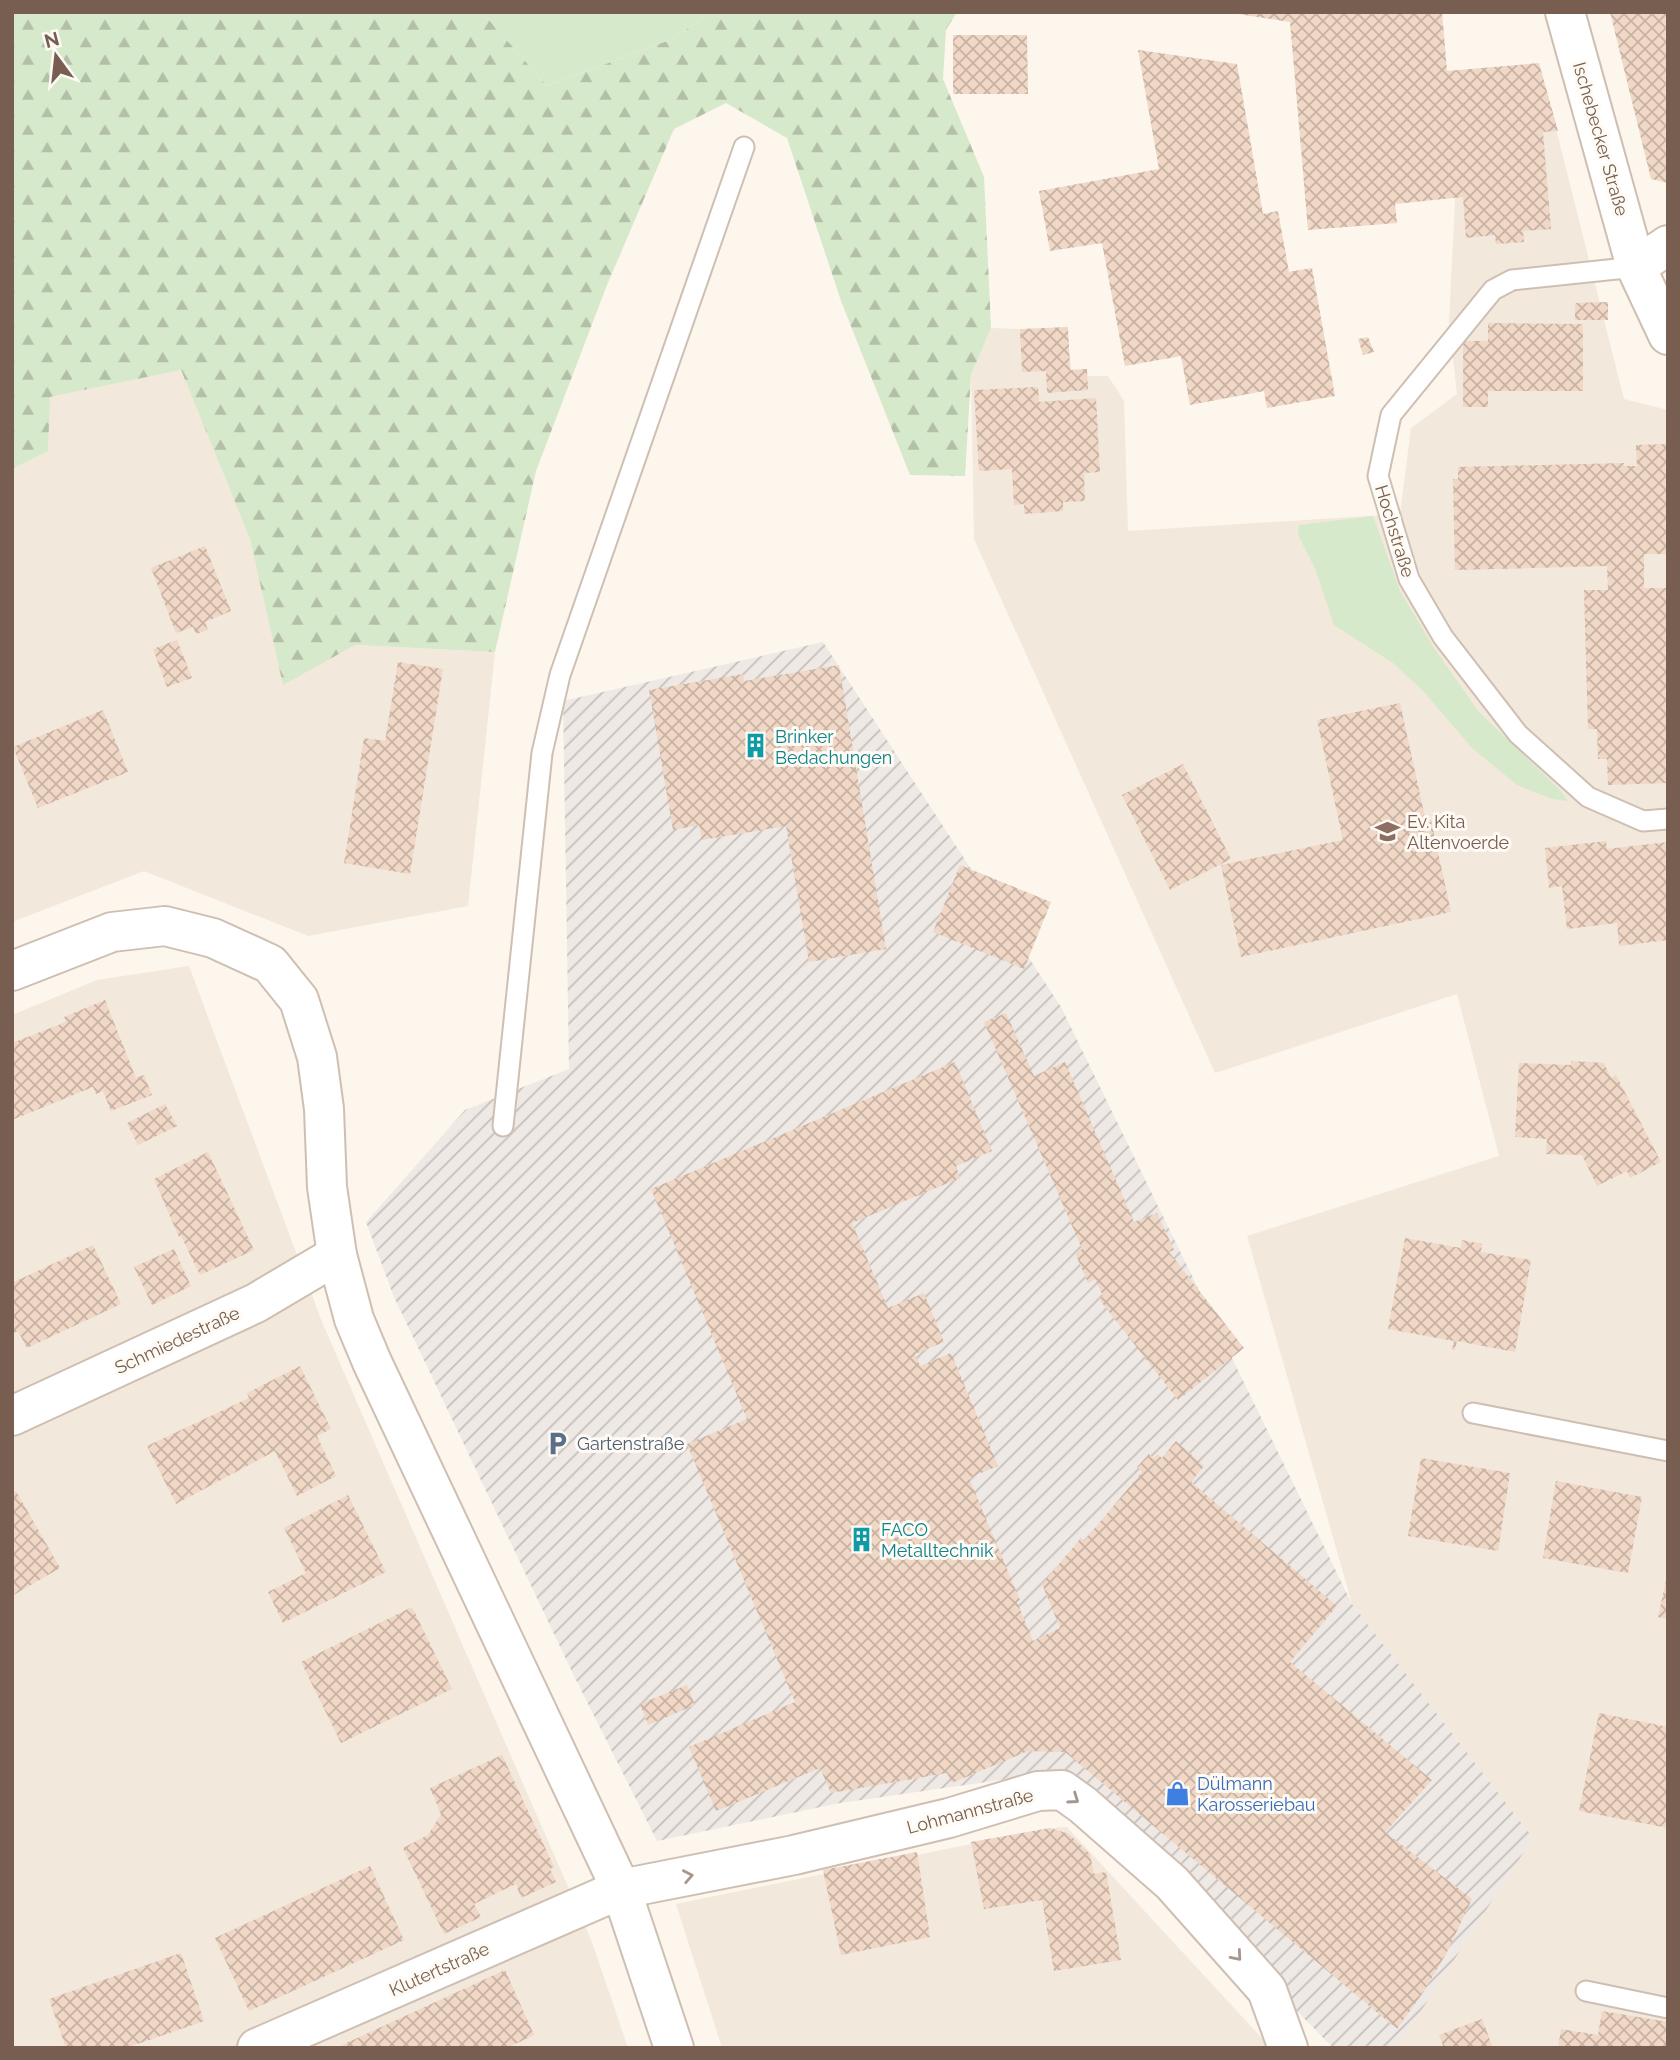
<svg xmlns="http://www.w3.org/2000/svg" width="1680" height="2060" font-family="Raleway,sans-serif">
  <defs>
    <pattern id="industrial-furrows" width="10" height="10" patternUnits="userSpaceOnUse" patternTransform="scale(1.75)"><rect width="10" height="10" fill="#eee9e5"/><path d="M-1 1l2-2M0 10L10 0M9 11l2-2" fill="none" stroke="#c6c0bc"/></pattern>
    <pattern id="forest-firs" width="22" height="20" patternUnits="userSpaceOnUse" patternTransform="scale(1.75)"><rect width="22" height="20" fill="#d7e9cb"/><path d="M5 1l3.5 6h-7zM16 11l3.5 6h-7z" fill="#b3c0a7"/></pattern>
    <pattern id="building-cross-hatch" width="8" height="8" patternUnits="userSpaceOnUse" patternTransform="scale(1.75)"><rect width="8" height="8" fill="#f0d7c6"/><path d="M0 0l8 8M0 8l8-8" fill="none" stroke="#c7b2a3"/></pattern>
  </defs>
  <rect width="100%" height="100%" fill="#fcf6ed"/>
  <g fill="#f3e8dc">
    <polygon points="1556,129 1624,399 1668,410 1668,2048 1390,2048 1405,2036 1533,1838 1352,1604 1247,1236 1499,1156 1457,994 1215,1073 974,539 971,375 991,328 1067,331 1072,376 1108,376 1124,401 1128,531 1400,514 1411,428 1457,394 1449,322 1456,181 1542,131"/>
    <polygon points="181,370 250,539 283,684 354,645 495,652 468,906 308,936 144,871 12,922 12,469 48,451 49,397"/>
    <polygon points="189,966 322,1322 592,1942 628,2048 12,2048 12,1015 97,980"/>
    <polygon points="1067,1827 1271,2048 722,2048 676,1904 1050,1828"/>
  </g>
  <polygon fill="url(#industrial-furrows)" points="823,642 1061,1007 1352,1604 1533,1838 1405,2036 1390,2048 1333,2048 1063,1771 840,1803 657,1841 574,1676 394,1297 366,1222 465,1110 569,1069 563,701"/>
  <g fill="#d7e9cb">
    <polygon points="482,12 710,12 675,38 547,86"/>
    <polygon points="1373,516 1400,591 1434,648 1479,712 1561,791 1568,801 1552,799 1517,785 1472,748 1424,692 1393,663 1334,625 1316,571 1298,535 1299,525"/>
  </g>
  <polygon fill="url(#forest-firs)" points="12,12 482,12 547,86 675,38 710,12 957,12 946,30 943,79 984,177 991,328 971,375 965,476 910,475 841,301 787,138 726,103 674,129 607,285 536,471 495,652 355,645 283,685 250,539 181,370 50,397 48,451 12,469"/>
  <g fill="url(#building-cross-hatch)">
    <polygon points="1226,12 1442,12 1447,71 1539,63 1558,131 1543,132 1551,229 1523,231 1524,242 1496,244 1495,235 1466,238 1463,197 1395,204 1397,223 1308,230 1290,22"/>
    <polygon points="1610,12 1668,12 1668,183 1651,179"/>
    <polygon points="953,35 1027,35 1028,94 953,94"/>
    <polygon points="1138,50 1237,64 1263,214 1278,211 1289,272 1312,268 1335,396 1267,408 1264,391 1190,405 1181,356 1125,366 1102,243 1050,251 1039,191 1159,169"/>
    <polygon points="1608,302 1608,320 1575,320 1575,303"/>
    <polygon points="1488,323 1583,324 1583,391 1488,391 1488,407 1463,407 1463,341 1488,341"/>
    <polygon points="1068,327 1070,370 1087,369 1088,390 1047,393 1046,371 1022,372 1020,329"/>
    <polygon points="1368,337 1374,352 1363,355 1358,339"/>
    <polygon points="1038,387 1039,402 1096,398 1100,472 1084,473 1085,501 1063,502 1063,511 1024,514 1024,504 1014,505 1012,469 979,471 974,390"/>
    <polygon points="1668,444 1668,554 1644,554 1644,588 1668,588 1668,783 1608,785 1607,759 1598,759 1597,729 1588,729 1584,590 1608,590 1607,566 1455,570 1453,479 1458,479 1458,467 1624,463 1624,466 1637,466 1636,445"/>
    <polygon points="205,546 231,611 205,622 208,630 196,634 193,627 176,633 151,568"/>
    <polygon points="177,640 192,678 167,687 153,649"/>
    <polygon points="398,662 443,669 410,874 344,863 364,738 385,741"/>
    <polygon points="839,665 886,949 809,962 786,826 702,840 699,825 673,830 649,690 743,674 744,681"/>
    <polygon points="1400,703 1426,822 1431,820 1451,912 1241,957 1221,865 1343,840 1317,720"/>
    <polygon points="103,710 128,772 38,808 13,747"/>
    <polygon points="1183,764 1231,859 1170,890 1122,795"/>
    <polygon points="1606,841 1607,849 1668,842 1668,940 1619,946 1617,923 1567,929 1562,886 1549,888 1545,848"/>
    <polygon points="960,865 1051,902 1024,969 933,932"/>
    <polygon points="105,1000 136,1078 144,1075 152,1095 111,1111 103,1091 96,1094 93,1087 12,1120 12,1043 66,1022 64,1017"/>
    <polygon points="1006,1013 1034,1076 1065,1062 1134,1222 1157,1213 1174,1250 1169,1252 1244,1348 1178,1400 1099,1299 1103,1296 1095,1279 1088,1283 1075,1253 1082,1249 984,1022"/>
    <polygon points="1571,1061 1604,1063 1611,1078 1616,1075 1661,1162 1630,1178 1627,1171 1597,1186 1582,1155 1546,1154 1547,1139 1515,1137 1519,1063 1571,1065"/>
    <polygon points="955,1062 992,1151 956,1166 960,1178 852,1223 888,1308 924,1293 944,1342 915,1354 920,1366 951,1353 998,1466 969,1478 1020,1600 1017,1602 1033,1641 1060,1628 1042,1584 1081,1538 1084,1541 1142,1472 1137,1467 1149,1454 1154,1458 1157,1454 1162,1458 1176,1441 1204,1466 1191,1482 1337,1606 1290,1662 1432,1780 1385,1832 1472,1899 1446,1954 1422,1994 1397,2029 1065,1752 1028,1751 952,1783 947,1773 831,1793 820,1768 716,1811 689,1747 795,1702 687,1444 747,1419 651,1189"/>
    <polygon points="165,1104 177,1126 138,1145 127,1123"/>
    <polygon points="208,1152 254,1250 200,1275 181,1236 179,1237 154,1179"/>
    <polygon points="1405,1238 1461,1248 1462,1240 1482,1244 1481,1252 1531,1260 1515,1352 1457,1341 1455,1350 1452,1350 1454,1341 1388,1329"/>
    <polygon points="93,1245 121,1304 27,1348 18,1331 12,1334 12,1283"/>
    <polygon points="174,1249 191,1286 152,1305 134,1267"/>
    <polygon points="300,1366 331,1429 317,1436 336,1476 297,1496 275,1451 176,1504 147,1446 249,1398 247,1393"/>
    <polygon points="1421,1458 1510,1473 1498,1551 1408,1536"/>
    <polygon points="1556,1481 1642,1497 1628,1573 1543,1558"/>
    <polygon points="16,1491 60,1568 12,1596 12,1493"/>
    <polygon points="348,1495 386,1572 283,1623 268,1592 306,1573 284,1528"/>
    <polygon points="1667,1576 1668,1576 1668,1619 1658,1617"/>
    <polygon points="412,1607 452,1689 341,1743 301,1662"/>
    <polygon points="687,1685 695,1705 648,1725 640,1704"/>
    <polygon points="1599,1713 1668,1727 1668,1828 1579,1811"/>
    <polygon points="502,1755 554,1867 550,1869 556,1882 521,1898 516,1884 474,1904 481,1917 444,1934 403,1848 428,1835 441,1814 430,1788"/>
    <polygon points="1050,1828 1069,1834 1090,1854 1094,1874 1106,1872 1121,1960 1054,1971 1042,1900 984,1909 971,1842"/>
    <polygon points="917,1852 930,1937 841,1955 823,1870"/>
    <polygon points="370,1866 404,1940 249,2011 215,1938"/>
    <polygon points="181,1953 204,2021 126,2048 66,2048 49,1999"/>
    <polygon points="505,1970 534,2035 507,2048 344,2048 342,2045"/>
    <polygon points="1602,2011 1668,2022 1668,2048 1558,2048 1561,2029 1598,2035"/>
    <polygon points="1482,2019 1493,2048 1444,2048 1439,2035"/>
  </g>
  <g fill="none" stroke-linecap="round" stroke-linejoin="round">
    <defs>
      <g id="lane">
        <polyline points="1636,267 1512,280 1493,290 1391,415 1378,476 1409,579 1443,637 1518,734 1588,797 1643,821 1668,819"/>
        <polyline points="503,1126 542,753 560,675 744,147"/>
        <polyline points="1473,1413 1668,1451"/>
        <polyline points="1586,1991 1668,2008"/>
      </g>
      <g id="street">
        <polyline points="1565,12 1636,267 1668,335"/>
        <polyline points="1636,267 1668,245"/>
        <polyline points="12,971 112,932 165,926 213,938 270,964 299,1000 317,1057 324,1109 327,1187 337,1255 354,1319 372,1362 621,1889 674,2048"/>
        <polyline points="12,1416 256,1303 337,1255"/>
        <polyline points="257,2048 621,1889 794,1855 949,1818 1038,1791 1062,1790 1083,1805 1172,1883 1267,1990 1288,2048"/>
      </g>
    </defs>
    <use href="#lane" stroke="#cebfb2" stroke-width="23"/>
    <use href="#street" stroke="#cebfb2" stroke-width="42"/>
    <use href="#lane" stroke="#fff" stroke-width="19"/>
    <use href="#street" stroke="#fff" stroke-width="38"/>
  </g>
  <defs><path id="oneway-chevron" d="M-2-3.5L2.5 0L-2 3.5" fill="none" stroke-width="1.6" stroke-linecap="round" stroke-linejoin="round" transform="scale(1.75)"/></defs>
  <g stroke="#a7968d">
    <use href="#oneway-chevron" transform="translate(1074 1799) rotate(35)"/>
    <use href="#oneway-chevron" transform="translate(688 1876) rotate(-11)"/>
    <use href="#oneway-chevron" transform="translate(1237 1956) rotate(49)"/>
  </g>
  <defs>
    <symbol id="building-bare" viewBox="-9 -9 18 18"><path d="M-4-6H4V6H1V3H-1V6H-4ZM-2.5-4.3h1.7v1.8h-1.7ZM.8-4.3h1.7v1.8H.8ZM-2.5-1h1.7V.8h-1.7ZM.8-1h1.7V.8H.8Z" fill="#0f9aa8" stroke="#fefaf4" stroke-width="2.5" paint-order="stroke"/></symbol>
    <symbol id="school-bare" viewBox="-9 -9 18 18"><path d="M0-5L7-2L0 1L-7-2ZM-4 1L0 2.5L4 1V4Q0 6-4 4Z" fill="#8d6e63" stroke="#fefaf4" stroke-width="2.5" paint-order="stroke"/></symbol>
    <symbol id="parking-bare" viewBox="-9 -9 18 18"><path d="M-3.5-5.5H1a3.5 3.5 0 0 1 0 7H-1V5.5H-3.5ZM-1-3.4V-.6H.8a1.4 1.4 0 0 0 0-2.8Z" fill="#5c6f8a" stroke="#fefaf4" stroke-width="2.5" paint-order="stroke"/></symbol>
    <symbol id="shop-bare" viewBox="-9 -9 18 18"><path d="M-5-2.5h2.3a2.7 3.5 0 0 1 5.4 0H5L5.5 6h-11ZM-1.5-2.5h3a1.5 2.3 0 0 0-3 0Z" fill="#3f7fe0" stroke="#fefaf4" stroke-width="2.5" paint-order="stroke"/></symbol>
  </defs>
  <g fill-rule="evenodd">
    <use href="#building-bare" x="738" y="728" width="35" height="35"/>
    <use href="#school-bare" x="1370" y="814" width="35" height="35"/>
    <use href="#parking-bare" x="540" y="1426" width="35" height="35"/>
    <use href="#building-bare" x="844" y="1522" width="35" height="35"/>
    <use href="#shop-bare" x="1160" y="1776" width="35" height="35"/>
  </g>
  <g text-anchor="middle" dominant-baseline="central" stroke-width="6" stroke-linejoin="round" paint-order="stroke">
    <g font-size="18" fill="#775e50" stroke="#fefaf4">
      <text transform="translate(1601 139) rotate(74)">Ischebecker Straße</text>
      <text transform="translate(1395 531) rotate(73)">Hochstraße</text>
      <text transform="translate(177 1340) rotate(-25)">Schmiedestraße</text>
      <text transform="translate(970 1811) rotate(-15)">Lohmannstraße</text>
      <text transform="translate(439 1969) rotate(-24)">Klutertstraße</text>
    </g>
    <g font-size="18" fill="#0d838f" stroke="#fefaf4" text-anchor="start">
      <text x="775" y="736">Brinker<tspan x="775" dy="21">Bedachungen</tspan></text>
      <text x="881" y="1529">FACO<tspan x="881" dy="21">Metalltechnik</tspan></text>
    </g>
    <g font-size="18" fill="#785e54" stroke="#fefaf4" text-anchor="start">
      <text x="1407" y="821">Ev. Kita<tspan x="1407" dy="21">Altenvoerde</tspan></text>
    </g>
    <g font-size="18" fill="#4e5e75" stroke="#fefaf4" text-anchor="start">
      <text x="577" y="1443">Gartenstraße</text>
    </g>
    <g font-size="18" fill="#366cbe" stroke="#fefaf4" text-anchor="start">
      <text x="1197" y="1783">Dülmann<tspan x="1197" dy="21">Karosseriebau</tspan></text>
    </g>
  </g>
  <rect width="1680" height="2060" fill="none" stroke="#775e50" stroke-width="28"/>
  <g transform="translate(56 56) rotate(345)" stroke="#fefaf4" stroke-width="5" paint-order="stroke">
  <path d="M0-5L12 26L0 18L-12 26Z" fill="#775e50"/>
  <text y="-10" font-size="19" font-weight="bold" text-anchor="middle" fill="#775e50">N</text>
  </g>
</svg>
